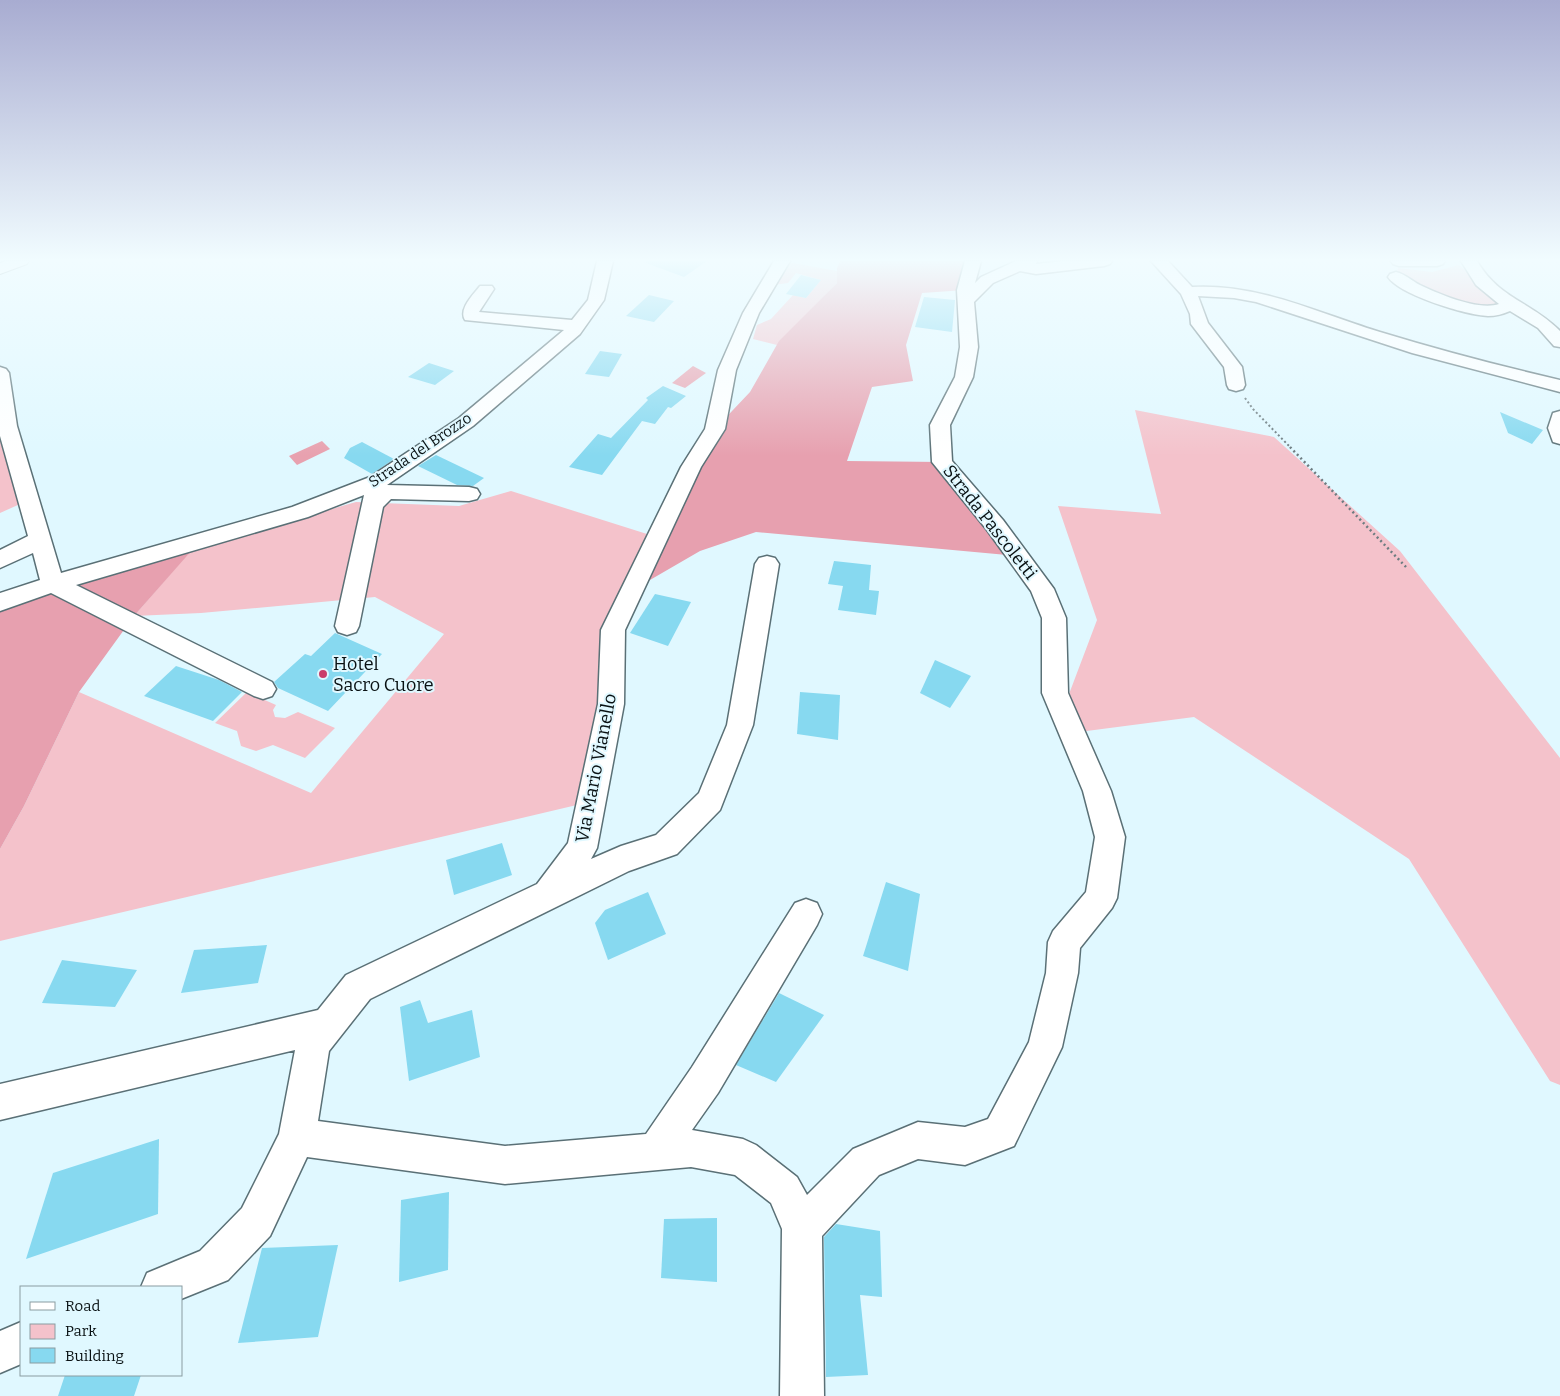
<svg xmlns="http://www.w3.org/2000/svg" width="1560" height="1396" font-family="Bitter,serif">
  <rect width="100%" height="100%" fill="#e0f8ff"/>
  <g fill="#f4c2cb">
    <polygon points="788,262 837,271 837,283 777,345 753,339 757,325 771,319 793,295 806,298 821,280 796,273 788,283 773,285"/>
    <polygon points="1459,265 1506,304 1496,308 1463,304 1396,276 1398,268 1432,272"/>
    <polygon points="0,371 29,500 0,513"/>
    <polygon points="1135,410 1274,437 1400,551 1560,758 1560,1085 1550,1081 1409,859 1194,717 1079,732 1066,702 1097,620 1058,506 1161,514"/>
    <polygon points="511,491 647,534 608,629 604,704 581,804 0,941 0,849 24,806 79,692 311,793 444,634 375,597 201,613 134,616 192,549 356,502 459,506"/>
    <polygon points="247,692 276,705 273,710 275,717 285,718 298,712 335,728 305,758 273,745 256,751 241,746 237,731 215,723"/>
  </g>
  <g fill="#e7a0af">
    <polygon points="840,261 973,261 965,290 922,293 906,345 913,381 872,387 847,461 942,462 1018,556 756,532 700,551 631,591 715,429 750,392 779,341 837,283 837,268"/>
    <polygon points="200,541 134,616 79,692 24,806 0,849 0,602"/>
  </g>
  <g fill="#e8a1af">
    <polygon points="693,366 706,373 685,388 672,383"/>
    <polygon points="322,441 330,449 297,465 289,456"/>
  </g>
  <g fill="#87d9f0">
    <polygon points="646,261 707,261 684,277 646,263"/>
    <polygon points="801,275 821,280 806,298 786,294"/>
    <polygon points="649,295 674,301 654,322 626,316"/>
    <polygon points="924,297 955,300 952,332 915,327"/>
    <polygon points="600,351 622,354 609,377 585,374"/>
    <polygon points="429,363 454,371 435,385 408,377"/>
    <polygon points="663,386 686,396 671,408 668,407 655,424 642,421 602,475 569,467 598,434 611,438 648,400 646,398"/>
    <polygon points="1500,412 1543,430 1532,444 1508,433"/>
    <polygon points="362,442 394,459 372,474 344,458 350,448"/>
    <polygon points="436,455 484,478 473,486 457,485 418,466"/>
    <polygon points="834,561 871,565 869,590 879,591 876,615 838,610 843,586 828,584"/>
    <polygon points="655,594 691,602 668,646 630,633"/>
    <polygon points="335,633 382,654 328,711 278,688 274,682 305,654 311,656"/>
    <polygon points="935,660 971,676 950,708 920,693"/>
    <polygon points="176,666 219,680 242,692 213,721 144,696"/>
    <polygon points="800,692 840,695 838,740 797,734"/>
    <polygon points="502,843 512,875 454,895 446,860"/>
    <polygon points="886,882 920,894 908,971 863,956"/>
    <polygon points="648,892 666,934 608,960 595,923 605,910"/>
    <polygon points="267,945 258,983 181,993 194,950"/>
    <polygon points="62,960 137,970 115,1007 42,1003"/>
    <polygon points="779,993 824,1015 776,1082 736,1065"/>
    <polygon points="420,1000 428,1023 472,1010 480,1057 409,1081 400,1007"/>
    <polygon points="159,1139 158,1214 26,1259 53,1173"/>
    <polygon points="449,1192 448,1270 399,1282 401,1200"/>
    <polygon points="717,1218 717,1282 661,1278 664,1219"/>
    <polygon points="836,1224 880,1231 882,1297 860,1295 868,1375 826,1377 824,1237"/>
    <polygon points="338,1245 318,1337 238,1343 262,1248"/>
    <polygon points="65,1375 141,1375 134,1396 58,1396"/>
  </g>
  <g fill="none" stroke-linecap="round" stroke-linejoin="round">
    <defs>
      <g id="minor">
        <path d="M597 261H613L604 300 580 334 473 426 387 485 469 487 477 489 480 494 477 499 469 501 391 499 383 507 359 626 356 632 347 635 338 632 335 626 364 495 308 517 76 585 272 682 276 689 272 696 263 699 254 696 51 593 0 611V593L40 580 33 553 0 568V550L28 536 0 436V367L6 369 9 373 17 426 61 573 292 507 370 477 459 418 564 330 465 320C458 309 474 294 480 286H492L494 289 479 312 572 320 588 300Z"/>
        <polygon points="774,261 790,261 759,313 736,370 725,429 701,467 625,630 624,704 597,848 591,859 621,846 656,835 699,793 727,725 755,564 759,558 767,556 775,558 779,564 753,725 720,810 677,854 629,871 370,999 329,1051 318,1121 505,1146 646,1134 692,1067 795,903 806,899 817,903 822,914 817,925 718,1093 692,1130 743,1139 756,1145 797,1177 807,1195 853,1149 918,1122 965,1127 988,1119 1029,1042 1046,973 1048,942 1053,931 1086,892 1095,837 1083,791 1042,693 1042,618 1031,591 987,530 932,462 930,425 955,377 960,347 957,290 965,261 981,261 975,283 981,277 1016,261 1037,261 1036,264 1063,261 1112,261 1110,264 1104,266 1036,274 1020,271 993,283 974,302 978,347 973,377 950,425 952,461 1003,520 1054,589 1066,618 1068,693 1111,791 1125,837 1117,898 1112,908 1080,948 1078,973 1062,1047 1014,1146 965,1165 918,1159 879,1175 822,1236 824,1396 780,1396 782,1229 771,1203 735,1175 691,1167 505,1184 307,1157 270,1236 228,1280 181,1299 181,1287 141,1287 147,1273 200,1251 242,1208 279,1134 295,1050 0,1120 0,1084 318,1010 346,975 537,884 568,843 598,704 601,630 681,467 705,429 718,370 743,313"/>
        <path d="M1151 261H1168L1192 287C1258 283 1318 313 1380 332 1439 350 1500 366 1560 380V392L1412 353 1256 302 1234 298 1198 296 1208 323 1242 367 1245 385 1243 389 1236 391 1229 389 1227 385 1224 367 1191 324 1190 314 1181 294Z"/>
        <polygon points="1391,261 1445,261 1443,264 1437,266 1399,266 1393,264"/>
        <path d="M1461 261H1477C1499 299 1532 302 1560 331V347L1554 346 1538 328 1510 311C1503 314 1496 316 1488 316 1466 315 1400 295 1388 277L1390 274 1396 272C1405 274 1412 281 1420 285 1439 294 1478 311 1499 304L1476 285Z"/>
        <polygon points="1560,411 1560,444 1553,442 1548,428 1553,413"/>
        <polygon points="21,1322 21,1364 0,1373 0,1331"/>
      </g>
      <polygon id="major" points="6,261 29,261 27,264 0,274 0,263"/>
    </defs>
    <use href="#minor" stroke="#5a7076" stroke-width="3"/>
    <use href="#major" stroke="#5a7076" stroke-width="2"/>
    <polyline stroke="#6d7c81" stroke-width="2" stroke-dasharray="2 2.5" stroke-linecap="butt" points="1245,398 1253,409 1291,448"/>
    <polyline stroke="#6d7c81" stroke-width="2.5" stroke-dasharray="2 3" stroke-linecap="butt" points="1290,447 1406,567"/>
    <use href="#minor" fill="#fff" fill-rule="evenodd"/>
    <use href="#major" fill="#fff" fill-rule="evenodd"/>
  </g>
  <linearGradient id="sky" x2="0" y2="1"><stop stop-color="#a8acd1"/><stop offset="0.57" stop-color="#f1fcff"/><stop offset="1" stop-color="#f1fcff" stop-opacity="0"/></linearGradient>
  <rect width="1560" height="456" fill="url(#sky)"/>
  <circle fill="#ca3d69" stroke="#e0f8ff" stroke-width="2" cx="323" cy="674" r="5"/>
  <g text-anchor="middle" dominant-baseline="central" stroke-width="4" stroke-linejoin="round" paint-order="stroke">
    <g font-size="15" fill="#091113" stroke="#e0f8ff">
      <text transform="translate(420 450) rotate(-34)">Strada del Brozzo</text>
    </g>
    <g font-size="18" fill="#091113" stroke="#e0f8ff">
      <text transform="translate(990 522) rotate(52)">Strada Pascoletti</text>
      <text transform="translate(596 768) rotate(-79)">Via Mario Vianello</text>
    </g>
    <g font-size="18" fill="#091113" stroke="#e0f8ff" text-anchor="start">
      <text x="333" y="664">Hotel<tspan x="333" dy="21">Sacro Cuore</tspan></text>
    </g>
  </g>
  <rect x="20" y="1286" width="162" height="90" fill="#e0f8ff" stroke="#8a9ca1"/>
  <rect x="30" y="1302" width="25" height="8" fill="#ffffff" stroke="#8a9ca1"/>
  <text x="65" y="1311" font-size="15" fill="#091113">Road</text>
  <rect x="30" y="1324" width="25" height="15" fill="#f4c2cb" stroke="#8a9ca1"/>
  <text x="65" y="1336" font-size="15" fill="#091113">Park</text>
  <rect x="30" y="1348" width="25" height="15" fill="#87d9f0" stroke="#8a9ca1"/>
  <text x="65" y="1361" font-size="15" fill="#091113">Building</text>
</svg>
